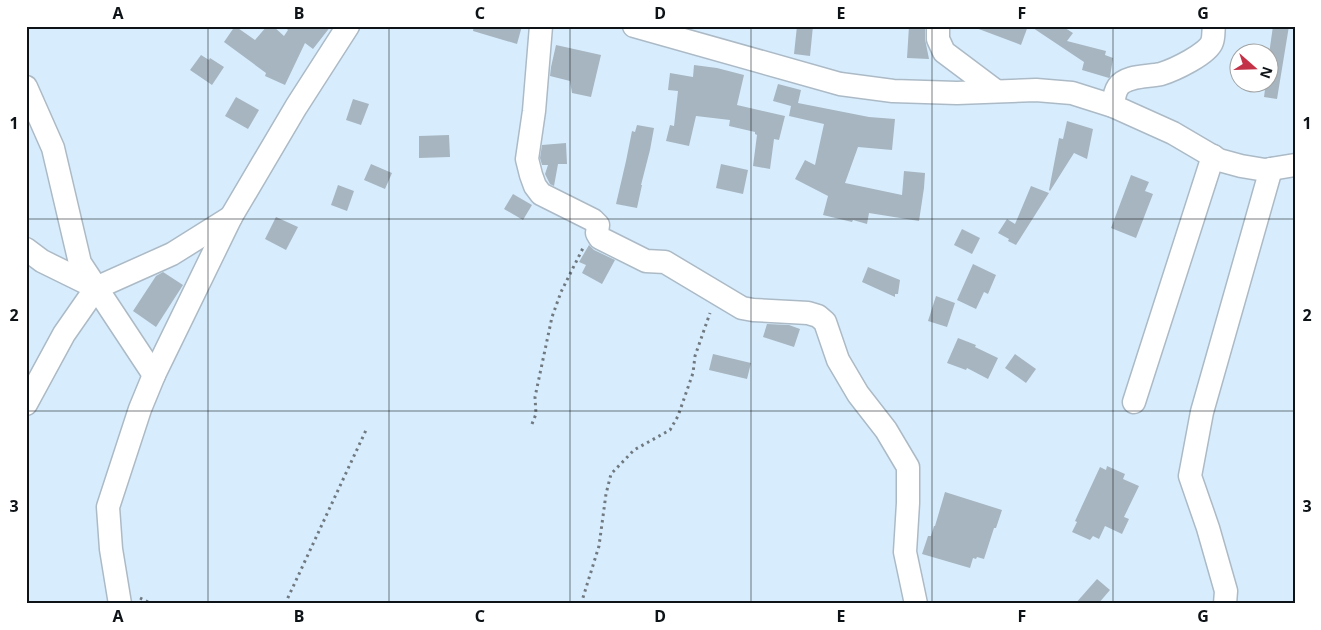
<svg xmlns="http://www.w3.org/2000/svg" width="1321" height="630" font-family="'Noto Sans',sans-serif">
  <rect width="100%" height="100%" fill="#e8f4fd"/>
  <path fill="#d7edfe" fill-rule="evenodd" d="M26 26H1295V604H26ZM1238 52H1268V82H1238Z"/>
  <g fill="#a7b5c0">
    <polygon points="235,26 255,40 267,26 273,26 284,36 288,30 284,26 331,26 313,49 305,43 285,85 265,76 266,73 224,42"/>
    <polygon points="474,26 522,26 517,44 473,31"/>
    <polygon points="797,26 813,26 810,56 794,54"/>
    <polygon points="909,26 925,26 925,39 929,59 907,58"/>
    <polygon points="976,26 1028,26 1021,45 976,28"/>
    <polygon points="1030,26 1062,26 1073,33 1067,41 1106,51 1105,55 1113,58 1110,77 1109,78 1082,70 1084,62"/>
    <polygon points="1273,26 1289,26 1277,99 1264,97 1266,82 1268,82 1268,61"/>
    <polygon points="556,45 601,55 591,97 572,93 570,81 550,76 551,67"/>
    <polygon points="201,55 209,60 210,58 224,67 212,85 190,70"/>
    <polygon points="694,65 717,68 744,75 737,105 785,116 779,140 774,139 770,169 753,166 757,135 755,134 755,132 729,126 730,120 696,116 689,146 666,141 670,125 674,126 678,91 668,90 670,73 693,77"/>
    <polygon points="778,84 801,90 798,103 869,117 895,119 892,150 858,147 845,183 902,195 904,171 925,173 924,188 919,221 869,213 867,224 853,220 852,222 823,215 828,196 795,179 805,160 815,165 824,124 789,116 791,106 773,101"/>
    <polygon points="236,97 259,110 248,129 225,116"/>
    <polygon points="353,99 369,104 361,125 346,120"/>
    <polygon points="1067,121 1093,129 1087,159 1074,153 1050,191 1049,190 1059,138 1063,139"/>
    <polygon points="637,125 654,128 650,150 641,185 642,185 637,208 616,204 626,161 632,131 635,132"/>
    <polygon points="449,135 450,157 419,158 419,136"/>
    <polygon points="566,143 567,164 558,164 554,186 550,184 545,174 548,165 542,165 540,158 542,145"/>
    <polygon points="371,164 392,173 385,189 364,180"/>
    <polygon points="721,164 748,170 743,194 716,188"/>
    <polygon points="1131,175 1149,182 1145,191 1153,194 1136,238 1111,228"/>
    <polygon points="338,185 354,191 347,211 331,205"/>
    <polygon points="1031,186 1049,193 1016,245 1008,241 1009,239 998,233 1007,219 1015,224"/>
    <polygon points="513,194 532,205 523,220 504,209"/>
    <polygon points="276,217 298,227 286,250 265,239"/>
    <polygon points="962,229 980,238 972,254 954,245"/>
    <polygon points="589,245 594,250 615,260 602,284 582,273 586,265 579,262"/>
    <polygon points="973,264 996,275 988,294 984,292 976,309 957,300"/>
    <polygon points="868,267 900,280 898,294 895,294 895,297 862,282"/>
    <polygon points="163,272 183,285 156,327 133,311 156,276"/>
    <polygon points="936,296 955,303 947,327 928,321"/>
    <polygon points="767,324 789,325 800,329 794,347 763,337"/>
    <polygon points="958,338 976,345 975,347 998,358 988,379 967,368 966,370 947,363"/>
    <polygon points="713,354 751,363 747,379 709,370"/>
    <polygon points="1015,354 1036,369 1026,383 1005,368"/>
    <polygon points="1107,466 1125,474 1123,479 1139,486 1124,517 1129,519 1122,534 1105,526 1099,539 1093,536 1090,540 1072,532 1077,522 1075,521 1100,467 1106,470"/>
    <polygon points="945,492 1002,510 996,528 994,528 984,559 977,557 976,559 973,558 970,568 922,554 928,536 931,536 934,526 935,526"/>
    <polygon points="1097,579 1110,590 1098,604 1075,604"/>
  </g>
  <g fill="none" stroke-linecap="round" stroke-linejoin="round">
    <defs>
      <g id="minor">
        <polyline points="541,26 534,111 527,159 531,175 535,186 541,194 593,220 598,225 597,233 600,238 646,261 665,262 742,308 753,310 808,313 818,316 825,322 838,360 858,394 886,430 908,467 908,503 905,552 916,604"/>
        <polyline points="634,26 840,84 893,91 957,93 1036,90 1072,93 1113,106 1173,133 1219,160 1241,166 1265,170 1295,165"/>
        <polyline points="938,26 938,39 944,52 996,91"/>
        <polyline points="26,87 53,148 80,263 154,375"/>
        <path d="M1113 106C1114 99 1114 93 1118 87 1126 75 1148 77 1161 74 1174 70 1208 54 1212 42 1214 37 1213 31 1214 26"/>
        <polyline points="26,249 42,261 95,287"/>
        <polyline points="1134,402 1213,156"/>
        <polyline points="26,404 64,334 96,288 172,254 231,217"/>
        <polyline points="120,604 111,549 108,507 140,409 154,375 231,217 296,107 348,26"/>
        <polyline points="1225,604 1226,591 1208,528 1190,476 1202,412 1271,169"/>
      </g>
    </defs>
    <use href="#minor" stroke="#acbac6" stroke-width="25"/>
    <g stroke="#717980" stroke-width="3" stroke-dasharray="2.5 4" stroke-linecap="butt">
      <polyline points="532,424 536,414 535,397 552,317 561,292 583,248"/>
      <polyline points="140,598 152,604"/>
      <polyline points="285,604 367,428"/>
      <polyline points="581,604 599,546 606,494 611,474 634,450 670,430 678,416 693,373 695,356 710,313"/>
    </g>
    <use href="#minor" stroke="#fff" stroke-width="22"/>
  </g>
  <path fill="none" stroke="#0e1317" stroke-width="1" stroke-opacity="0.55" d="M208 26V604M389 26V604M570 26V604M751 26V604M932 26V604M1113 26V604M26 219H1295M26 411H1295"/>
  <rect width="1321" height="630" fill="none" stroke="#ffffff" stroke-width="55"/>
  <g transform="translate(1254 68) rotate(110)"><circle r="24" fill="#ffffff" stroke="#9fa1a2"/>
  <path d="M0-4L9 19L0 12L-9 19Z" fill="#c33247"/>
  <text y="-8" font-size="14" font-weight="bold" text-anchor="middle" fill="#0e1317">N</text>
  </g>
  <rect x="28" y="28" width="1266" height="574" fill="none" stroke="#0e1317" stroke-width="2"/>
  <g font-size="16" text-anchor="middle" font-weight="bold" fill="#0e1317">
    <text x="118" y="19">A</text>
    <text x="299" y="19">B</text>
    <text x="480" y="19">C</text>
    <text x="660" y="19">D</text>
    <text x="841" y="19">E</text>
    <text x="1022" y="19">F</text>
    <text x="1203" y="19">G</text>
    <text x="14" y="129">1</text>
    <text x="1307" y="129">1</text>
    <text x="14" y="321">2</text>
    <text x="1307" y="321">2</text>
    <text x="14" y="512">3</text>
    <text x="1307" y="512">3</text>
    <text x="118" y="622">A</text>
    <text x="299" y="622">B</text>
    <text x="480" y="622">C</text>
    <text x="660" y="622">D</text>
    <text x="841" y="622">E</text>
    <text x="1022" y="622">F</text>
    <text x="1203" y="622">G</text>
  </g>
</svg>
